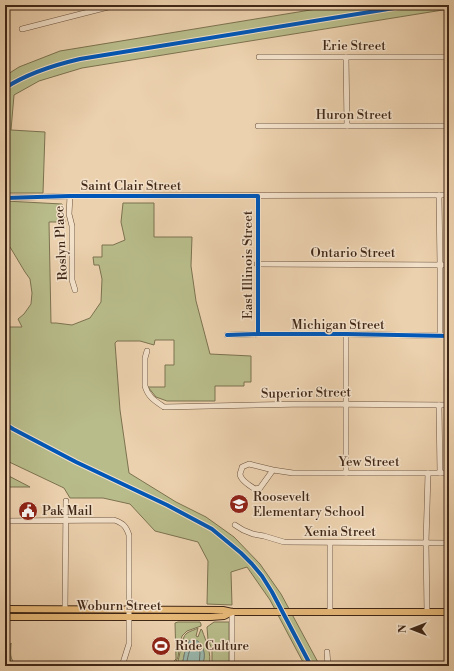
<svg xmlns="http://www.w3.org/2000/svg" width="454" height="671" font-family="'Libre Bodoni',serif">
  <rect width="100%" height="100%" fill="#ecd1ae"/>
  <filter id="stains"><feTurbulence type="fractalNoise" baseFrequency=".005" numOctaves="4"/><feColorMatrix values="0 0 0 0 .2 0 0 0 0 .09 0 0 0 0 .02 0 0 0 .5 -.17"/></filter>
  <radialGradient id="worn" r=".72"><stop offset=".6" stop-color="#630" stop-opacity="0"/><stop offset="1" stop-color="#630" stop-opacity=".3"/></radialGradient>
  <g fill="#b8bc8a" stroke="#7c7250">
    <polygon points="341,5 449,5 449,9 82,68 39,81 14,95 11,130 45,132 43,193 5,193 5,76 19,67 60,51"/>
    <polygon points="5,201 62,204 65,222 49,222 51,323 56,323 72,325 90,318 101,302 102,279 99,265 94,265 93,257 102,257 102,245 113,245 125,240 121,222 123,203 154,203 154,237 192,237 191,266 196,301 210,354 251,356 251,382 244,382 244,386 215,386 215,401 167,401 156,397 148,387 165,387 165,365 174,365 174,340 155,340 154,345 140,341 117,341 115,343 120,410 129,473 176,502 206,517 234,537 260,564 281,594 320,666 305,666 270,600 247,567 231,572 232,605 207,604 208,561 198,542 155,531 130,504 103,498 70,498 64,488 5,460 5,327 22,327 18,319 24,314 31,304 32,293 30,279 25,272 10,247 5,242"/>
    <polygon points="5,474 30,487 5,487"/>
    <polygon points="178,622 200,622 201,624 201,626 187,631 182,636 180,644 178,657 174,666 155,666 156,663 173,662 176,659 175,623"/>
    <polygon points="214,622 229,622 229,666 212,666 212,649 208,640 207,627"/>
    <path d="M198 628 196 636 198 637 201 629 202 630C206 642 212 653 209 666H202C205 657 205 650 200 643L188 644 185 651 182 666H176C181 657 180 638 187 633 190 631 195 630 198 628Z"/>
    <path d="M11 643C11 649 9 658 14 662H29V666H10V646Z"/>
  </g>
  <path fill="#99b7ad" stroke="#757d71" d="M191 640 198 641C205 649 206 656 202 666H182L185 651 189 641Z"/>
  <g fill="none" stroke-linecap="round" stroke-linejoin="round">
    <path stroke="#6c6f62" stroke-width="1" d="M186 666C188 658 188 650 194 644L197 646 199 649 200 653 199 666"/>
    <defs>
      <g id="minor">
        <polyline points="22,29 116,5"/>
        <polyline points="259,57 449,57"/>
        <polyline points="346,57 347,126"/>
        <polyline points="258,126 449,126"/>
        <polyline points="439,195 440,265 440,336"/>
        <polyline points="70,196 69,214 72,226 72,280 75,290"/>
        <polyline points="5,198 70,196 449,195"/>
        <polyline points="257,264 449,265"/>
        <polyline points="5,291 6,294"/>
        <polyline points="258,334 258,196"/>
        <polyline points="346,334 346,473"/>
        <polyline points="227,335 258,334 346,334 449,336"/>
        <path d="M147 351 145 358V386C148 397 155 401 164 407L306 404 449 405"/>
        <polyline points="439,405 440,473"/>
        <path d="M273 470 249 464 242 467C242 469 240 473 240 474 240 480 250 486 255 489L260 488 273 470 293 473H449"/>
        <path d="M5 521 114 520C123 523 126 526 129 535V644L122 666"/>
        <polyline points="235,525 243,530 253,534 264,536 284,542 449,543"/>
        <polyline points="330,543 330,612"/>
        <polyline points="65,609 66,501"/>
        <polyline points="232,612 232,666"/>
        <polyline points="427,612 426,543 428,473"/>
        <polyline points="327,652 328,666"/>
      </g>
      <g id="major">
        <polyline points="5,609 223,610 232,612 449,612"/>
        <polyline points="5,617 211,617 224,616 232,612"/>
      </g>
    </defs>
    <use href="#minor" stroke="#6b523d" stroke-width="6"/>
    <use href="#major" stroke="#402717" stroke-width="8"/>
    <use href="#minor" stroke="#f3e1ca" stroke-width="5"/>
    <use href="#major" stroke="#e6b877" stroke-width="6"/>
    <defs>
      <g id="cycleway">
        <path d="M5 88C28 73 54 65 80 59L413 5"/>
        <polyline points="5,198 70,196 258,196 258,334"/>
        <polyline points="227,335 258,334 346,334 449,336"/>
        <polyline points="5,424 13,429 76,462 167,505 212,529 241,553 252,564 262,576 272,592 311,666"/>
      </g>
    </defs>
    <use href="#cycleway" stroke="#f3e1ca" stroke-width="6"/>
    <use href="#cycleway" stroke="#0057b8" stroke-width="4"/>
  </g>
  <defs>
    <symbol id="school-disc" viewBox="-11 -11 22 22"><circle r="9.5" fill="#8f2418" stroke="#f3e1ca"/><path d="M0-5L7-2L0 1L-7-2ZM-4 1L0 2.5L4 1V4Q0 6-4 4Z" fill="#fff"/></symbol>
    <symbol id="civic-disc" viewBox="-11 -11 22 22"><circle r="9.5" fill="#8f2418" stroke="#f3e1ca"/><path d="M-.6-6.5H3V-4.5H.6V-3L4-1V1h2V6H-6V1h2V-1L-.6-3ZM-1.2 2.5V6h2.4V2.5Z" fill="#fff"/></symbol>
    <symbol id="stadium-disc" viewBox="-11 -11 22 22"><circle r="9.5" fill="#8f2418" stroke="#f3e1ca"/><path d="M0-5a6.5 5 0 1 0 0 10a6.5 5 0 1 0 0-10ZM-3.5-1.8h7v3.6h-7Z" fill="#fff"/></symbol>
  </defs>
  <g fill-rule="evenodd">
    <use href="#school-disc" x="228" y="493" width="22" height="22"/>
    <use href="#civic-disc" x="17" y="500" width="22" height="22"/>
    <use href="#stadium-disc" x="150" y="635" width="22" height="22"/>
  </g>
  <g text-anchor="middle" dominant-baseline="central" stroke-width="3" stroke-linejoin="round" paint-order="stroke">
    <g font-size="13" fill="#402717" stroke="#f3e1ca">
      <text x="354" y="46">Erie Street</text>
      <text x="354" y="115">Huron Street</text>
      <text x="131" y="186">Saint Clair Street</text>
      <text transform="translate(61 243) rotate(-93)">Roslyn Place</text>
      <text x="353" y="253">Ontario Street</text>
      <text transform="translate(248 265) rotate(-90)">East Illinois Street</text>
      <text x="338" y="325">Michigan Street</text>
      <text transform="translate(306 393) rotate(-1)">Superior Street</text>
      <text x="369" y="462">Yew Street</text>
      <text x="340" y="532">Xenia Street</text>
      <text x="119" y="606">Woburn Street</text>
    </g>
    <g font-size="13" fill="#402717" stroke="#f3e1ca" text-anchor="start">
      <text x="253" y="497">Roosevelt<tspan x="253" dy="15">Elementary School</tspan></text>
      <text x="42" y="511">Pak Mail</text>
      <text x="175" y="646">Ride Culture</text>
    </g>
  </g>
  <rect width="454" height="671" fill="none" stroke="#ecd1ae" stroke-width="20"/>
  <rect x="6" y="6" width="442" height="659" fill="none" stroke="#402717" stroke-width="2"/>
  <rect x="10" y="10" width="434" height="651" fill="none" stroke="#402717"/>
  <g transform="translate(412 629) rotate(270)" stroke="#f3e1ca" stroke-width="3" paint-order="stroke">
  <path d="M0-3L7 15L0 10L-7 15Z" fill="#402717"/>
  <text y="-6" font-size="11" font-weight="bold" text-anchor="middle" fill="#402717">N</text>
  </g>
  <rect width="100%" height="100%" filter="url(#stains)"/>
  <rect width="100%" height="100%" fill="url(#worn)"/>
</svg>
